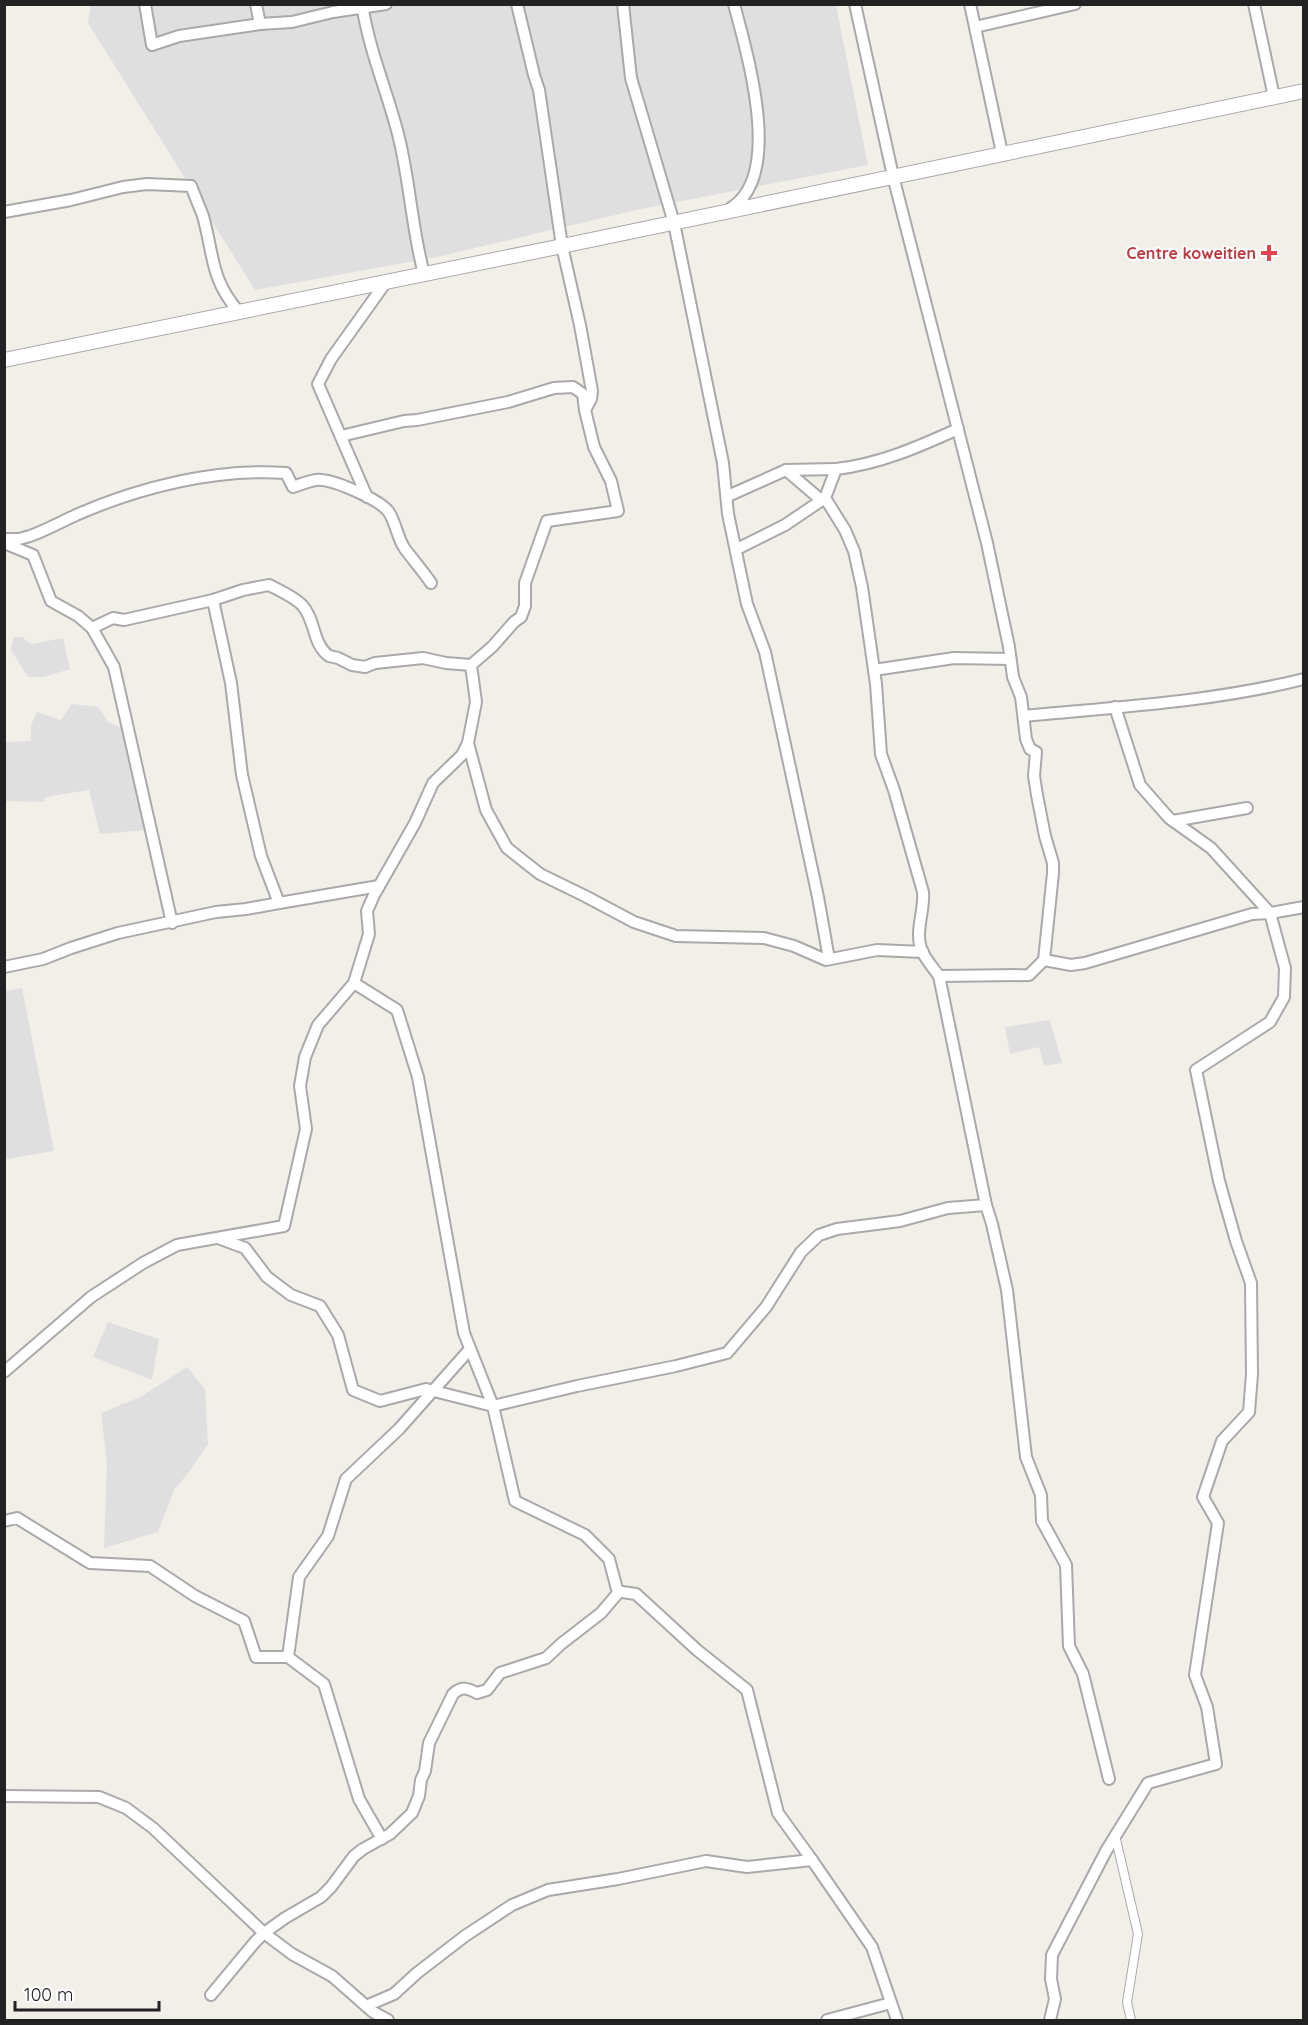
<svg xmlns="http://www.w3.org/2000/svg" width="1308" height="2025" font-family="Quicksand,sans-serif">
  <rect width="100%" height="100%" fill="#f2efe9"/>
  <g fill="#e0dfdf">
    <polygon points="91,4 836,5 868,165 641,209 437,257 255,290 88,23"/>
    <polygon points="13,637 22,637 31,644 63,638 70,669 44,677 28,677 11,650"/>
    <polygon points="72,704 98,707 109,723 127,729 146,830 100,834 89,790 45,797 44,802 5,801 4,742 31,741 31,725 37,712 61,720"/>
    <polygon points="22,988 54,1151 7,1159 4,1149 5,991"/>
    <polygon points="1050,1020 1062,1063 1044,1066 1039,1047 1010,1054 1005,1027"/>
    <polygon points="108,1322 159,1339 152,1380 93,1357"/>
    <polygon points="187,1367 205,1389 208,1444 189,1472 174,1490 158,1532 104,1548 107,1463 101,1413 140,1397"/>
  </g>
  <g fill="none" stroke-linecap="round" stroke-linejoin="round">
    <defs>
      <polyline id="pedestrian" points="1115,1835 1138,1934 1127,2002 1131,2020"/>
      <g id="minor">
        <polyline points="145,4 152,45 179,36 260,24 292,22 333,12 386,4"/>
        <polyline points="256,4 260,24"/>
        <path d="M362 4C369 51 388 93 399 138 410 183 412 230 424 274"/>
        <polyline points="623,4 631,78 674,223 723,463 728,514 747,604 765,652 818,897 829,959"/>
        <polyline points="855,4 893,176 987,543 1009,647 1013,677 1021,697 1026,739 1030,749 1036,752 1034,776 1037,795 1045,836 1053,863 1053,873 1044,960 1029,975 939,976"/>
        <polyline points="970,4 1002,153"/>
        <polyline points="1254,4 1274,97"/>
        <polyline points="975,27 1075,4"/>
        <path d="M731 208C784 175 747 54 734 4"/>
        <path d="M4 212 71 200 123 187 147 184 191 186C195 196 199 206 203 216 214 255 210 279 239 312"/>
        <path d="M958 429C918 447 880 464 836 469L825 498 845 530 854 551 862 587 876 684 881 754 894 790 923 892C925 912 913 934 923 953 927 961 934 969 939 976L986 1205 992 1224 1007 1290 1026 1457 1041 1495 1042 1521 1066 1565 1069 1646 1083 1674 1109 1779"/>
        <polyline points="341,436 404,421 417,420 508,402 554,388 573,387 583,394 585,410"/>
        <polyline points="786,470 821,500"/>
        <polyline points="728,496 786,470 836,469"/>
        <polyline points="367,497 318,384 331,359 386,282"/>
        <path d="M4 539H19L30 536C46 530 61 522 76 515 140 487 216 468 286 473L293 487C301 484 309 481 316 480 331 478 378 499 388 511 396 522 397 538 405 549 414 561 423 571 431 583"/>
        <path d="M4 543 33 555 51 601 78 616 92 628 113 618 124 620 213 600 243 590 269 585C279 590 294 597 302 605 316 620 312 644 329 656L338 658 352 665 365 667 375 663 423 658 446 663 471 665"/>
        <polyline points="737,549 785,525 825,498"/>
        <polyline points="213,600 231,683 242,775 261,856 279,903 379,886"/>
        <polyline points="92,628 114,667 172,923"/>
        <polyline points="874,670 954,658 1010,659"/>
        <path d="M1024 716C1117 707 1212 702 1304 679"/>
        <polyline points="468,743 486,810 507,848 540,874 585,896 634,922 676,936 764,938 794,946 826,960 877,950 923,952"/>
        <polyline points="1173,821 1247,808"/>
        <polyline points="1044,960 1071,965 1085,963 1252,914 1270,913 1304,907"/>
        <polyline points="4,967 43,959 71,948 118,933 216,912 246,909 279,903"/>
        <polyline points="354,983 397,1010 418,1077 464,1333 493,1406"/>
        <polyline points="218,1238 245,1248 267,1277 291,1295 320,1306 338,1335 353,1390 380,1401 426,1389 493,1406"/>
        <polyline points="4,1372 91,1297 143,1263 177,1245 284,1226 306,1129 300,1086 305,1057 318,1025 354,983 369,934 367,911 374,895 415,823 433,783 462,755 468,743 476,702 471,665 492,647 514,622 521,617 525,606 525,583 547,521 618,511 611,481 594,447 585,410 591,399 592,391 580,325 562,246 539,90 534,75 517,4"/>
        <polyline points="4,1521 17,1518 90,1563 150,1566 195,1596 244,1621 256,1657 288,1657 324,1684 359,1799 382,1839"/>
        <polyline points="622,1592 636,1594 697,1650 747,1690 778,1813 812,1860 872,1947 897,2020"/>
        <polyline points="288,1657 299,1577 328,1536 346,1479 399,1429 470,1349"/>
        <polyline points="4,1796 99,1797 126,1808 153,1828 264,1933 292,1954 332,1976 373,2012 388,2020"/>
        <path d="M211 1995 255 1942 264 1933 285 1918 321 1897 331 1887 354 1856 363 1849 390 1834 412 1813 419 1796 421 1780 425 1771 429 1743 453 1694C462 1686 467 1688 477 1693L487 1690 500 1673 546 1658 561 1644 601 1613 618 1593 609 1559 585 1535 515 1501 493 1406 577 1386 676 1366 727 1353 766 1307 801 1252 819 1235 837 1229 900 1221 948 1208 986 1205"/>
        <polyline points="366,2006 394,1994 417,1973 465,1936 512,1905 548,1890 618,1879 706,1861 747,1867 812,1860"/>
        <polyline points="827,2020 891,2003"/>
        <polyline points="1050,2020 1055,1999 1051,1979 1052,1955 1106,1851 1148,1783 1216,1764 1207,1707 1195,1675 1218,1523 1203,1497 1222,1441 1249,1412 1252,1374 1251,1283 1236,1241 1219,1181 1196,1070 1270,1022 1284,997 1285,968 1270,913 1211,848 1169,818 1140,785 1115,707"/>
      </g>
      <polyline id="tertiary" points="4,360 562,246 1304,91"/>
    </defs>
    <use href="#pedestrian" stroke="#a9a9a9" stroke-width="10"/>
    <use href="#minor" stroke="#a9a9a9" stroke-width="14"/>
    <use href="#tertiary" stroke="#a9a9a9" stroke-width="16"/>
    <use href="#pedestrian" stroke="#fff" stroke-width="8"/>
    <use href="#minor" stroke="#fff" stroke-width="10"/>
    <use href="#tertiary" stroke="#fff" stroke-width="14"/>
  </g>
  <path fill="#e0444e" stroke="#fff" stroke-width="2" d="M1266 244h6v6h6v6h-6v6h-6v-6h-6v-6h6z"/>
  <g text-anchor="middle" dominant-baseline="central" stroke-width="4.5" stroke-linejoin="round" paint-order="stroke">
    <g font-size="16" font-weight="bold" fill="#be3a42" stroke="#fff" text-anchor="end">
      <text x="1256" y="253">Centre koweitien</text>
    </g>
  </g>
  <rect width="1308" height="2025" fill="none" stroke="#222222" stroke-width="12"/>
  <path d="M15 2001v9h144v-9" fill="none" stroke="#222222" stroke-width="3"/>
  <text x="24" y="2001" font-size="18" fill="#222222" stroke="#ffffff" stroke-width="4.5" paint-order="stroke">100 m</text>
</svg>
